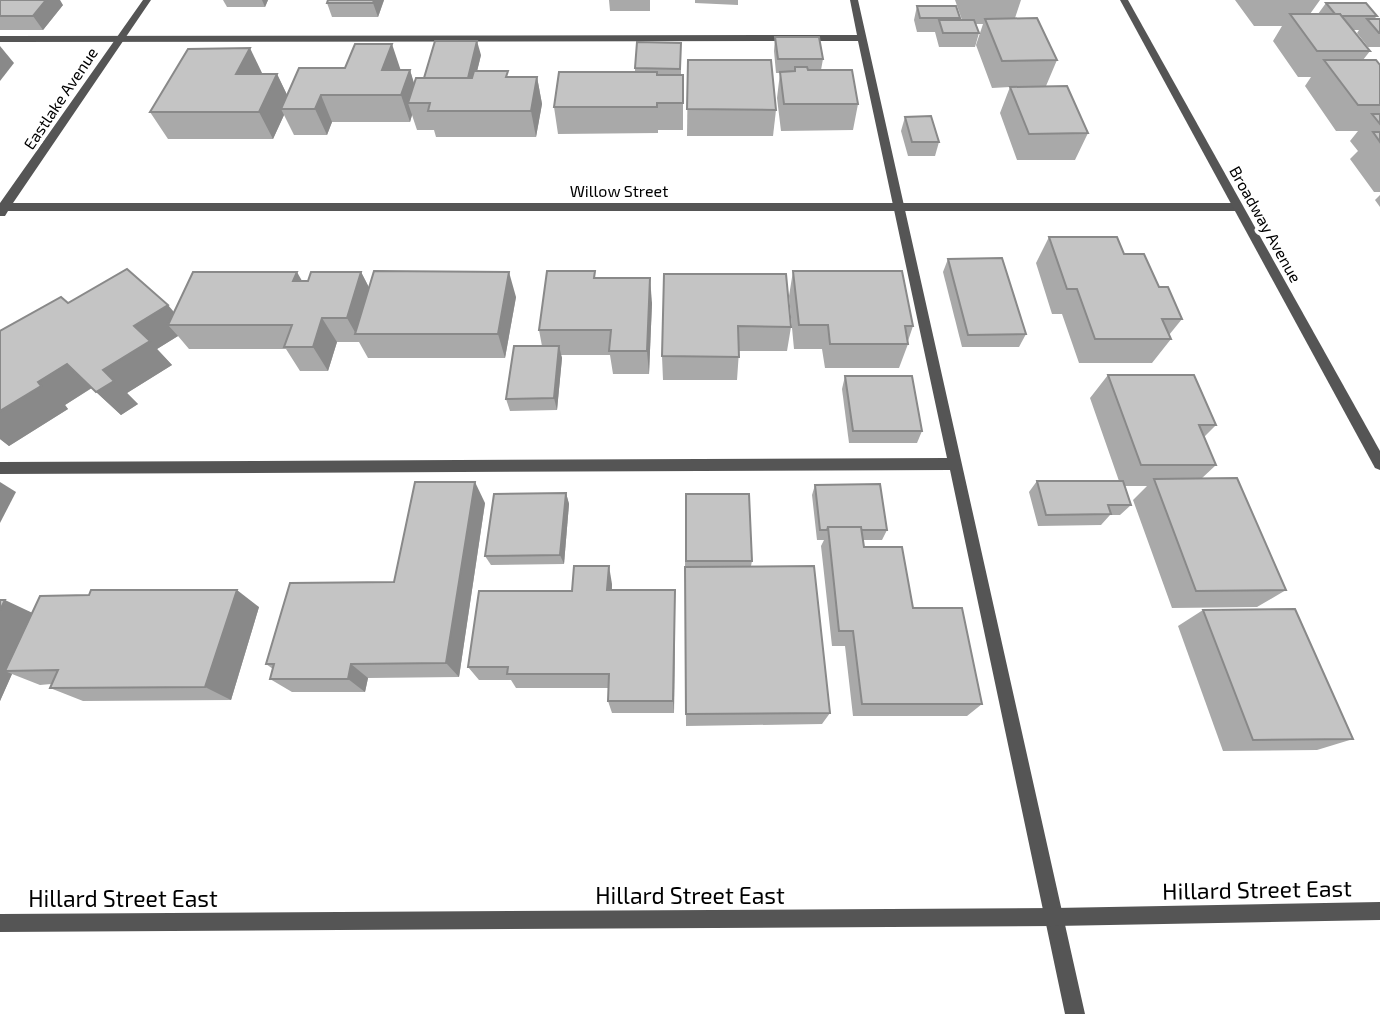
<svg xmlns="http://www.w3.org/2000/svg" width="1380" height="1014" font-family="'Exo 2',sans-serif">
  <rect width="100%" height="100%" fill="#fff"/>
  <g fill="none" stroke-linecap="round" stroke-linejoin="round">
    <polygon fill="#555" fill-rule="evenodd" points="850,0 858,0 1085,1014 1065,1014 950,470 0,474 0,462 947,458 858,41 0,42 0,36 857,35"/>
    <g fill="#555" fill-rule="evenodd">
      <polygon points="143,0 151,0 13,203 1237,203 1242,207 1237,211 8,211 5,216 0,216 0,203"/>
      <polygon points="1380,902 1380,920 1055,926 0,932 0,914 1055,908"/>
    </g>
    <polygon fill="#555" fill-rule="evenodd" points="1120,0 1128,0 1380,451 1380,470 1375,468"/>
  </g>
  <g fill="#a9a9a9">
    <polygon points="0,0 63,5 43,30 0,30"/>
    <polygon points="223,0 268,0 265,7 227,7"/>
    <polygon points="328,0 384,0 378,17 332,17 327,3"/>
    <polygon points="609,0 650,0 650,11 610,11"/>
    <polygon points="695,0 738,0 738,5 695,3"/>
    <polygon points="955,0 1021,0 1015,18 1057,60 1046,86 1088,133 1075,160 1017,160 1000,113 1010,87 992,88 976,45 983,24 976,24 979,33 975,47 939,47 935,32 917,32 914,20 917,6 960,18 960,20 962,20"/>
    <polygon points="1235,0 1320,0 1310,14 1318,14 1326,3 1377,16 1374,19 1380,19 1380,47 1368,47 1357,33 1359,30 1353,30 1370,51 1363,60 1380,65 1380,192 1374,192 1350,159 1358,151 1350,141 1358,131 1336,131 1305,86 1311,77 1298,77 1273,41 1282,26 1254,26"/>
    <polygon points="775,37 823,59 821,70 858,104 853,130 781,131 777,98 780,73 776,73 774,51"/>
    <polygon points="681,43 681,75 683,75 683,130 658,130 658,133 558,134 554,107 635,72 635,68"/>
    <polygon points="481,55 477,71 509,77 537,77 542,104 536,137 436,137 434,130 417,130 412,115 410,122 332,122 327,135 294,135 284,115 273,139 168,139 150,112 262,74 277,74 287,95 400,70 410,70 414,85 424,78"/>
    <polygon points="688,60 776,110 773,136 687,136"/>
    <polygon points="905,117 939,142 935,156 908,156 901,131"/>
    <polygon points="1380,195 1380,207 1375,200"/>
    <polygon points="1049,237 1124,254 1159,287 1182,319 1169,335 1171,339 1152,363 1079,363 1062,314 1052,314 1036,263"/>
    <polygon points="948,259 1026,334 1019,347 962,347 943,272"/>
    <polygon points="793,271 913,326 908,341 908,344 899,368 825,368 822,349 794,349 789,296"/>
    <polygon points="361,272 369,288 516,297 505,358 368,358 359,342 337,342 328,371 300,371 286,349 189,349 178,336 157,349 172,365 127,393 138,404 121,415 92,388 65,405 68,409 9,446 0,439 0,331 68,303 174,312 302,281 308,281"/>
    <polygon points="664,274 791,327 787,351 739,351 737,380 663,380 662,356"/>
    <polygon points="596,278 652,303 649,374 613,374 610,355 561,355 562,358 557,410 510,411 506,399 542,346 539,330"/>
    <polygon points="1108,375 1216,425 1204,437 1216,465 1201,479 1286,590 1257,607 1172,608 1133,500 1147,486 1125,486 1131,505 1120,515 1110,515 1101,525 1038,526 1029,492 1037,481 1119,481 1090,398"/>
    <polygon points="845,376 922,431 917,443 849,443 842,389"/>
    <polygon points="815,485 887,530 882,540 863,540 864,547 913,608 982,704 967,716 853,716 845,646 832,646 821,546 824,540 817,540 812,495"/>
    <polygon points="566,493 569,504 564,564 491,565 485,556"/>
    <polygon points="686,494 752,561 751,566 830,713 822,724 686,726 685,567"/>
    <polygon points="485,503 459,677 368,678 365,692 292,692 270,679 273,669 266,664 394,582"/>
    <polygon points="612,584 612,590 675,607 674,713 612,713 608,701 608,688 516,688 511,680 479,680 468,667 572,591"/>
    <polygon points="0,600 32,613 259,607 231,700 83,701 50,688 51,684 40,685 12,674 0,701"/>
    <polygon points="1203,610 1353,739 1317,750 1223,751 1178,626"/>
  </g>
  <g fill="#898989">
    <polygon points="46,0 60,0 63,5 43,30 33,16"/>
    <polygon points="262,0 268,0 265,7"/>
    <polygon points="374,0 384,0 378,17 373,3"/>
    <polygon points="477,41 481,55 471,96 467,82"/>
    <polygon points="392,44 401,71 392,96 382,70"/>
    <polygon points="0,46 14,63 0,81"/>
    <polygon points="250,48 263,75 236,74"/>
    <polygon points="410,70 418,96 408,103 412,115 410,122 401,95"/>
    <polygon points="277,74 290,101 281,109 284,115 273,139 259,112"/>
    <polygon points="537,77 542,104 536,137 531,111"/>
    <polygon points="321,95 332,122 327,135 315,109"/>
    <polygon points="297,272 311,297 293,281"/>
    <polygon points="361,272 374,297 356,334 347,318"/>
    <polygon points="509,272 516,297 505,358 498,334"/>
    <polygon points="650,278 652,303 649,374 647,351"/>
    <polygon points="168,305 185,325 168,325 178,336 157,349 172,365 127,393 138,404 121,415 96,392 103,370 134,326"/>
    <polygon points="322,318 337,342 328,371 313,347"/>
    <polygon points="559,346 562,358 557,410 554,398"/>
    <polygon points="67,364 93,387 65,405 68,409 9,446 0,439 0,411 38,382"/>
    <polygon points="0,482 16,492 0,523"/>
    <polygon points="475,482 485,503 459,677 446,663"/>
    <polygon points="566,493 569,504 564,564 560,555"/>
    <polygon points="609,566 612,584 611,607 607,590"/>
    <polygon points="237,590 259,607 231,700 205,687"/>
    <polygon points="675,590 675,607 674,713 673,701"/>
    <polygon points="5,600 39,616 5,671 12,674 0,701 0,610"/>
    <polygon points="351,664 368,678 365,692 348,679"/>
  </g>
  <g fill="#c4c4c4" stroke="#898989" stroke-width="2">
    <polygon points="0,0 46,0 33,16 0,16"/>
    <polygon points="328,0 374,0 373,3 327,3"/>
    <polygon points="1326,3 1366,3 1377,16 1341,16 1340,14 1335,14"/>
    <polygon points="917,6 956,6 960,18 920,18"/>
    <polygon points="1290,14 1340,14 1370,51 1317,51"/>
    <polygon points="1037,18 1057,60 1002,61 985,19"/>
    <polygon points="1367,19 1380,19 1380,33 1379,33"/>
    <polygon points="939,20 974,20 979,33 943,33"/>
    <polygon points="775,37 819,37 823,59 778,59"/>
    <polygon points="435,41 477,41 468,78 424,78"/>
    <polygon points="637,42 681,43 680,69 635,68"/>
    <polygon points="355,44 392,44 382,70 410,70 401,95 321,95 315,109 281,109 299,68 345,68"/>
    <polygon points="250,48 236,74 277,74 259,112 150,112 188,49"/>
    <polygon points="688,60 771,60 776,110 687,109"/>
    <polygon points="1324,60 1376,60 1380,65 1380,105 1358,105"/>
    <polygon points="795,67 807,67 808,70 852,70 858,104 784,104 780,72 795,71"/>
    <polygon points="474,71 508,71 506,77 537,77 531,111 428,111 430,103 408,103 416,78 472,78"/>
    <polygon points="559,72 657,72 657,75 683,75 683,103 657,103 657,107 554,107"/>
    <polygon points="1067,86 1088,133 1029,134 1010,87"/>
    <polygon points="1372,114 1380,114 1380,124"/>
    <polygon points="931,116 939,142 912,142 905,117"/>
    <polygon points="1373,132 1380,132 1380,142"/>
    <polygon points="1049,237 1117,237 1124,254 1144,254 1159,287 1168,287 1182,319 1162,319 1171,339 1095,339 1077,289 1067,289"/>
    <polygon points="1002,258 1026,334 968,335 948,259"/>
    <polygon points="127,269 168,305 134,326 150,341 103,370 114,381 96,392 67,364 38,382 41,386 0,411 0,331 61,297 68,303"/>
    <polygon points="374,271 509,272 498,334 355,334"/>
    <polygon points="547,271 595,271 594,278 650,278 647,351 609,351 611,330 539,330"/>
    <polygon points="793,271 902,271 913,326 905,326 908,344 830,344 828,325 799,325"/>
    <polygon points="193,272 297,272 293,281 308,281 311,272 361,272 347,318 322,318 313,347 284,347 292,325 168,325"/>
    <polygon points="664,274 786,274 791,327 738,326 739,357 662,356"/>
    <polygon points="514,346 559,346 554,398 506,399"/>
    <polygon points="1108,375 1194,375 1216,425 1199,425 1216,465 1141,465"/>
    <polygon points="845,376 912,376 922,431 853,431"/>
    <polygon points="1237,478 1286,590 1196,591 1154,479"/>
    <polygon points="1037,481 1123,481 1131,505 1108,505 1111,514 1046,515"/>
    <polygon points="415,482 475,482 446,663 351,664 348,679 270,679 274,664 266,664 290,583 394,582"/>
    <polygon points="880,484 887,530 861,530 861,527 828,527 827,530 820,530 815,485"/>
    <polygon points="566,493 560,555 485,556 494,494"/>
    <polygon points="686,494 749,494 752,561 686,561"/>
    <polygon points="828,527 861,527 864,547 902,547 913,608 962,608 982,704 862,704 853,631 839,631"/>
    <polygon points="574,566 609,566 607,590 675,590 673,701 608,701 609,674 507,674 508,667 468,667 479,591 572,591"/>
    <polygon points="814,566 830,713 686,714 685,567"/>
    <polygon points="91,590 237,590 205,687 50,688 58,670 5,671 40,596 89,595"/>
    <polygon points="0,600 5,600 0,610"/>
    <polygon points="1295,609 1353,739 1253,740 1203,610"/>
  </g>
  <g text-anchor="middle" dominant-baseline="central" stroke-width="7" stroke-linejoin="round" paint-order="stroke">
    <g font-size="16" fill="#000" stroke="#fff">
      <text transform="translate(60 98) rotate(-56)">Eastlake Avenue</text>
      <text x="619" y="190">Willow Street</text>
      <text transform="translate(1266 224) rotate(61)">Broadway Avenue</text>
    </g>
    <g font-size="23" fill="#000" stroke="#fff">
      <text transform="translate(1257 889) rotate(-1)">Hillard Street East</text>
      <text x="690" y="895">Hillard Street East</text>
      <text x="123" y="898">Hillard Street East</text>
    </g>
  </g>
</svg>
